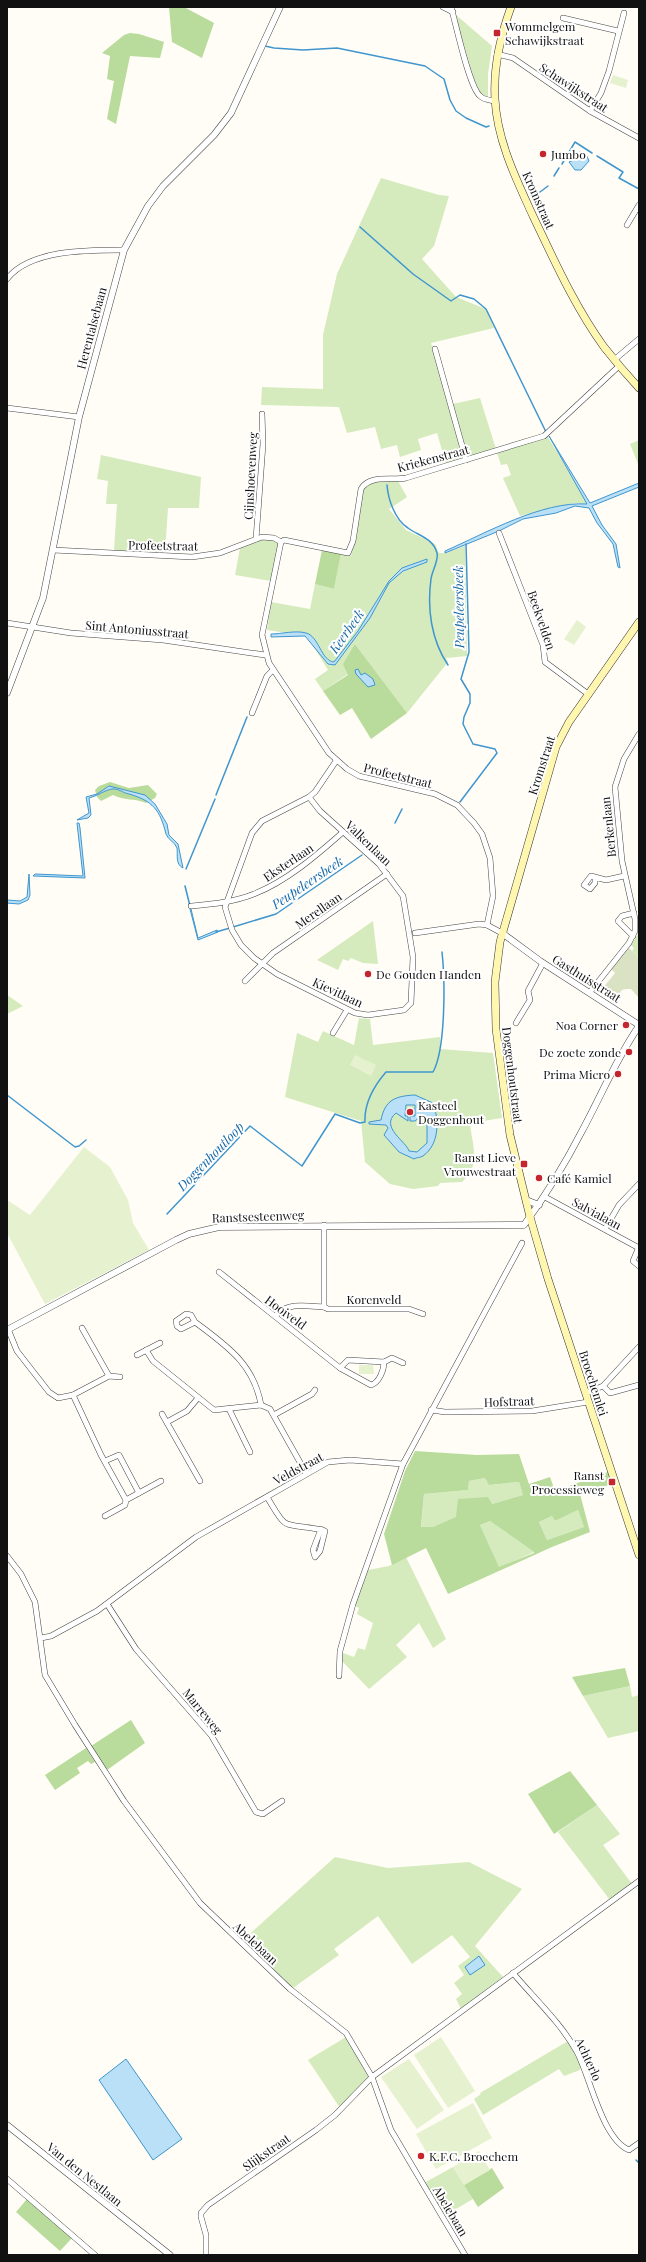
<svg xmlns="http://www.w3.org/2000/svg" width="646" height="2262" font-family="'Playfair Display',serif">
  <rect width="100%" height="100%" fill="#fffdf5"/>
  <g fill="#d5ebbd">
    <polygon points="455,14 492,46 488,74 488,98 481,93 474,79"/>
    <polygon points="381,178 439,195 449,196 434,246 422,259 456,297 486,309 494,328 431,343 448,405 480,398 496,449 446,464 437,433 418,439 421,450 400,457 397,445 381,449 375,427 347,433 339,407 261,405 262,387 323,389 323,335 337,274"/>
    <polygon points="548,437 588,504 575,503 520,516 503,478 511,475 507,464 501,465 497,453"/>
    <polygon points="639,440 639,463 638,464 630,444"/>
    <polygon points="101,455 201,477 199,508 168,508 165,552 114,551 117,504 106,504 108,481 97,479"/>
    <polygon points="398,481 407,497 389,509 406,530 435,544 439,553 446,553 465,546 467,656 446,658 448,662 407,713 355,644 348,674 323,691 315,679 328,670 307,636 267,630 271,602 310,609 315,584 334,589 341,554 351,556 364,487 372,482"/>
    <polygon points="261,539 274,540 279,543 271,581 235,575 240,548"/>
    <polygon points="639,917 639,958 632,951 634,948 631,945 637,936"/>
    <polygon points="373,921 378,964 363,963 351,958 348,961 343,959 338,970 317,960"/>
    <polygon points="7,995 23,1006 7,1014"/>
    <path d="M359 1018 370 1019 373 1045 440 1037V1049L493 1053 502 1118 470 1123C472 1146 482 1164 462 1182L440 1183 438 1186 413 1189 390 1184 365 1162 361 1121 285 1097 297 1033 318 1042 323 1031 354 1045Z"/>
    <polygon points="485,1478 490,1485 519,1482 523,1495 492,1504 433,1527 421,1528 424,1494 468,1490 469,1481"/>
    <polygon points="578,1510 584,1527 547,1540 539,1522 552,1516 555,1521"/>
    <polygon points="490,1521 534,1552 499,1568 480,1525"/>
    <polygon points="406,1557 446,1639 433,1648 419,1623 396,1645 407,1657 369,1689 342,1661 343,1653 354,1657 358,1648 365,1650 373,1623 357,1614 359,1608 355,1606 368,1570 389,1566"/>
    <polygon points="630,1686 632,1697 639,1695 639,1731 608,1738 583,1696"/>
    <polygon points="597,1805 620,1834 603,1845 632,1884 610,1900 558,1832"/>
    <polygon points="335,1857 388,1868 469,1862 522,1889 475,1946 503,1977 461,2009 456,1999 462,1994 454,1983 464,1975 458,1966 470,1957 452,1935 412,1964 378,1916 334,1949 339,1955 293,1988 243,1940"/>
    <polygon points="346,2037 369,2078 340,2108 308,2060"/>
    <polygon points="568,2041 581,2067 580,2070 564,2076 559,2069 483,2115 474,2099 481,2094 480,2093"/>
    <polygon points="453,2167 473,2199 444,2216 424,2183"/>
  </g>
  <g fill="#b9dc9c" fill-rule="evenodd">
    <polygon points="169,7 184,7 214,23 202,58 172,42"/>
    <polygon points="130,33 139,34 164,42 160,58 130,56 116,124 107,119 114,81 107,79 110,56 102,53 124,35"/>
    <polygon points="322,550 341,554 334,589 315,584"/>
    <polygon points="355,644 407,713 371,739 352,708 340,715 323,691 348,675 343,664"/>
    <path d="M110 782 129 788 148 785 157 794 155 798 146 803C135 798 124 801 113 795L101 801 97 797 95 790 99 786Z"/>
    <path d="M415 1451 477 1455 519 1454 529 1484 550 1477 555 1491 608 1472 612 1484 580 1494 590 1532 552 1547 448 1594 426 1548 392 1565 384 1534 405 1471ZM485 1478 489 1485 519 1482 523 1495 492 1504 488 1497 458 1499 456 1517 433 1527H421L424 1494 468 1490 469 1481ZM578 1510 584 1527 547 1540 539 1522 552 1516 555 1521ZM490 1521 534 1552V1553L499 1567 480 1525Z"/>
    <polygon points="625,1668 630,1686 583,1696 572,1677"/>
    <polygon points="131,1720 145,1743 107,1770 91,1746"/>
    <polygon points="86,1748 95,1762 91,1764 88,1761 77,1768 80,1773 55,1790 45,1775"/>
    <polygon points="570,1771 597,1805 554,1834 528,1794"/>
    <polygon points="492,2168 504,2188 478,2207 464,2185"/>
    <polygon points="27,2199 72,2238 60,2251 16,2212"/>
  </g>
  <path fill="#d9e3c4" d="M629 948 639 958V998L631 989C616 989 623 992 618 1000L604 991 603 988 615 973 611 969Z"/>
  <g fill="#e6f2cf">
    <polygon points="613,75 628,80 626,88 610,83"/>
    <polygon points="577,620 586,627 574,645 564,639"/>
    <polygon points="355,1055 376,1065 371,1076 350,1065"/>
    <polygon points="84,1147 110,1167 128,1200 133,1223 149,1250 45,1304 7,1233 7,1200 30,1215"/>
    <polygon points="359,1365 373,1365 374,1374 359,1374"/>
    <polygon points="441,2037 475,2091 448,2108 414,2055"/>
    <polygon points="409,2059 444,2110 417,2129 381,2077"/>
    <polygon points="473,2103 492,2138 436,2169 416,2134"/>
    <polygon points="479,2151 490,2170 464,2185 453,2167"/>
  </g>
  <g fill="#b9e0f7" stroke="#3f96cf" fill-rule="evenodd">
    <polygon points="579,152 586,154 589,161 581,170 575,170 569,162 576,159"/>
    <path d="M549 436 590 503 639 483V487L592 506 602 525 616 544 620 568 618 567 613 544 597 523 589 508 575 506 556 513 523 519 499 531 445 553V551C486 533 542 501 587 504Z"/>
    <path d="M427 559V562L403 571 389 583 370 618 335 665 328 664 305 636 271 637V634C281 634 296 630 306 633 319 636 321 661 334 662L358 631 389 581 402 568Z"/>
    <polygon points="358,669 361,675 365,673 373,679 375,685 368,687 356,674 355,670"/>
    <path d="M109 786 145 795 155 804 167 824 169 835 178 844 183 868C175 864 178 855 177 848 175 842 168 840 166 834 160 810 153 801 129 794 123 793 118 788 112 789 105 790 97 796 89 798L91 815 88 818 77 820 89 813 86 797 97 794Z"/>
    <polygon points="77,823 79,823 80,828 85,878 33,876 35,874 83,876"/>
    <polygon points="29,874 30,895 28,900 19,904 7,903 7,900 20,901 27,897"/>
    <polygon points="190,909 191,909 198,938 217,930 218,932 198,940"/>
    <path d="M415 1095 433 1103C439 1119 440 1144 423 1156 420 1158 417 1157 414 1159L399 1152 384 1135 388 1128 386 1125 369 1124V1122L381 1120C385 1100 395 1096 415 1095ZM406 1105H415V1116H410V1121H415L422 1115 427 1118V1143L417 1152 409 1151C407 1142 379 1127 396 1113L408 1121V1116H405Z"/>
    <polygon points="479,1956 485,1965 470,1975 465,1967"/>
    <polygon points="126,2059 182,2139 153,2160 99,2080"/>
  </g>
  <g fill="none" stroke-linecap="round" stroke-linejoin="round">
    <g stroke="#3f96cf" stroke-width="1.5">
      <polyline points="265,46 274,48 303,50 337,48 425,66 444,79 450,100 456,111 466,118 486,127 489,126"/>
      <polyline points="597,156 623,172 619,178 639,189"/>
      <polyline points="562,164 575,142 592,153"/>
      <polyline points="554,176 559,168"/>
      <polyline points="532,198 548,186"/>
      <polyline points="360,227 413,274 451,301 460,295 474,299 486,309 546,432"/>
      <path d="M387 485C388 499 395 520 408 528 419 536 433 538 437 553 439 560 432 571 431 579 427 608 431 640 448 665"/>
      <polyline points="216,795 247,717"/>
      <polyline points="460,802 497,753 495,749 473,744 463,724 464,717 470,703 470,694 461,679 469,652 466,544"/>
      <polyline points="395,823 402,809"/>
      <polyline points="186,869 215,799"/>
      <polyline points="185,886 190,906"/>
      <polyline points="233,927 276,914 362,855"/>
      <polyline points="216,932 230,928"/>
      <polyline points="7,1095 75,1147 79,1146 86,1140"/>
      <path d="M167 1214 250 1126 302 1166 335 1114 360 1123 365 1122C364 1103 374 1086 386 1072H433C446 1049 445 979 442 952"/>
      <polyline points="636,2160 639,2163"/>
    </g>
    <defs>
      <g id="minor">
        <polyline points="443,7 453,12"/>
        <path d="M451 7C456 24 469 87 480 96 484 100 490 100 495 101"/>
        <polyline points="563,18 618,31"/>
        <polyline points="497,54 513,58 590,111 639,138"/>
        <polyline points="590,111 601,93 609,71 624,13"/>
        <polyline points="627,225 639,205"/>
        <path d="M7 279C30 249 90 250 124 250"/>
        <polyline points="435,349 466,460"/>
        <polyline points="614,360 639,339"/>
        <polyline points="7,408 79,417"/>
        <polyline points="499,533 543,645 545,662 588,694"/>
        <polyline points="256,539 263,444 262,414"/>
        <polyline points="281,542 262,635 269,663 329,753 347,769 359,776 435,794 457,805 474,823 482,834 490,858 493,896 487,925"/>
        <path d="M281 542 284 540 348 553 353 541 361 489C370 474 392 481 406 478L544 436 619 366"/>
        <polyline points="53,550 192,557 220,553 262,537 274,538 281,542"/>
        <polyline points="7,623 71,633 163,640 265,655"/>
        <polyline points="252,713 267,676 273,670"/>
        <polyline points="309,797 320,811 379,864 403,896 413,957 411,1003 404,1010 368,1015 355,1013 277,974 254,958 241,945 232,930 225,907 252,833 262,821 309,797 315,792 336,761"/>
        <polyline points="595,879 595,883 590,889 584,885 591,876 606,880 624,876"/>
        <path d="M191 906C212 904 234 902 254 894 287 881 317 855 343 832"/>
        <polyline points="415,933 479,924 487,925 502,933"/>
        <polyline points="633,936 618,921 622,916 634,913"/>
        <polyline points="245,981 273,953 387,874"/>
        <polyline points="590,992 629,943 635,931 635,919 622,861 615,787 624,759 639,734"/>
        <polyline points="516,1023 530,1000 528,991 543,963"/>
        <polyline points="333,1033 347,1010"/>
        <polyline points="545,1197 639,1248"/>
        <polyline points="605,1229 619,1205 639,1184"/>
        <polyline points="639,1247 633,1261 639,1266"/>
        <path d="M219 1272 340 1368 371 1385C379 1383 384 1370 384 1362L392 1358 403 1363"/>
        <polyline points="324,1307 324,1225"/>
        <path d="M276 1315C288 1302 307 1306 324 1307L328 1309H409L423 1314"/>
        <path d="M195 1322 181 1329 177 1326 176 1321 186 1314 191 1315 195 1322C227 1346 254 1364 261 1405"/>
        <polyline points="82,1328 109,1376"/>
        <polyline points="8,1329 17,1351 49,1392 58,1398 73,1395 109,1376 120,1377"/>
        <polyline points="146,1350 153,1361 214,1410 261,1405 270,1409 306,1473"/>
        <polyline points="137,1355 160,1343"/>
        <polyline points="340,1368 348,1360 384,1362"/>
        <polyline points="603,1386 610,1393 639,1385"/>
        <polyline points="586,1393 603,1386 639,1347"/>
        <polyline points="73,1395 101,1455 126,1500"/>
        <polyline points="229,1409 250,1452"/>
        <polyline points="431,1410 445,1412 532,1411 588,1402"/>
        <polyline points="162,1414 200,1481"/>
        <polyline points="274,1415 312,1394 315,1390"/>
        <polyline points="167,1422 187,1411 198,1398"/>
        <polyline points="105,1461 119,1455 139,1493"/>
        <path d="M267 1497C287 1530 280 1523 317 1529 320 1529 322 1530 325 1531L320 1551 315 1557 313 1550 321 1529"/>
        <polyline points="105,1516 125,1505 126,1500 161,1481"/>
        <polyline points="7,1556 21,1574 35,1602 45,1675 75,1725 124,1801 200,1903 290,1989 346,2033 372,2077 391,2130 465,2255"/>
        <polyline points="107,1604 136,1649 211,1735 256,1812 263,1814 282,1801"/>
        <polyline points="41,1638 51,1636 97,1611 196,1537 328,1462 350,1460 403,1464 522,1243"/>
        <polyline points="339,1676 340,1651 353,1604 403,1464"/>
        <path d="M513 1973C534 1998 561 2023 577 2052 590 2076 602 2139 629 2150L639 2143"/>
        <polyline points="7,2179 95,2255"/>
        <polyline points="206,2255 206,2235 201,2217 201,2213 208,2205 316,2130 335,2115 372,2077 639,1881"/>
      </g>
      <g id="tertiary">
        <polyline points="7,693 43,598 79,417 124,250 148,206 163,186 214,135 231,113 280,7"/>
        <polyline points="502,933 540,961 639,1025"/>
        <polyline points="526,1200 539,1205"/>
        <path d="M7 1330 176 1240 189 1234 219 1227 524 1225C546 1195 565 1164 582 1131 601 1096 616 1059 639 1026"/>
        <polyline points="7,2125 170,2255"/>
      </g>
      <g id="secondary">
        <path d="M511 7C500 37 493 66 495 99 497 140 516 179 533 216 554 260 575 307 604 347 615 361 627 375 639 388"/>
        <polyline points="639,622 569,722 556,747 500,942 495,982 496,1029 510,1135 530,1217 548,1279 639,1555"/>
      </g>
    </defs>
    <use href="#minor" stroke="#444" stroke-width="6"/>
    <use href="#tertiary" stroke="#444" stroke-width="7"/>
    <use href="#secondary" stroke="#333" stroke-width="8"/>
    <use href="#minor" stroke="#fff" stroke-width="5"/>
    <use href="#tertiary" stroke="#fff" stroke-width="6"/>
    <use href="#secondary" stroke="#fff6b0" stroke-width="7"/>
  </g>
  <g fill="#c4262e" stroke="#fff" stroke-width="1.5">
    <rect x="493" y="29" width="8" height="8" rx="2"/>
    <circle cx="543" cy="154" r="4"/>
    <circle cx="368" cy="974" r="4"/>
    <circle cx="626" cy="1025" r="4"/>
    <circle cx="629" cy="1052" r="4"/>
    <circle cx="618" cy="1074" r="4"/>
    <circle cx="410" cy="1112" r="4"/>
    <rect x="520" y="1160" width="8" height="8" rx="2"/>
    <circle cx="539" cy="1178" r="4"/>
    <rect x="608" y="1478" width="8" height="8" rx="2"/>
    <circle cx="421" cy="2156" r="4"/>
  </g>
  <g text-anchor="middle" dominant-baseline="central" stroke-width="4" stroke-linejoin="round" paint-order="stroke">
    <g font-size="12" fill="#111" stroke="#fff" text-anchor="start">
      <text x="505" y="26">Wommelgem<tspan x="505" dy="14">Schawijkstraat</tspan></text>
      <text x="551" y="154">Jumbo</text>
      <text x="376" y="974">De Gouden Handen</text>
      <text x="618" y="1025" text-anchor="end">Noa Corner</text>
      <text x="621" y="1052" text-anchor="end">De zoete zonde</text>
      <text x="610" y="1074" text-anchor="end">Prima Micro</text>
      <text x="418" y="1105">Kasteel<tspan x="418" dy="14">Doggenhout</tspan></text>
      <text x="516" y="1157" text-anchor="end">Ranst Lieve<tspan x="516" dy="14">Vrouwestraat</tspan></text>
      <text x="547" y="1178">Café Kamiel</text>
      <text x="604" y="1475" text-anchor="end">Ranst<tspan x="604" dy="14">Processieweg</tspan></text>
      <text x="429" y="2156">K.F.C. Broechem</text>
    </g>
    <g font-size="12" fill="#111" stroke="#fff">
      <text transform="translate(574 87) rotate(33)">Schawijkstraat</text>
      <text transform="translate(539 200) rotate(66)">Kromstraat</text>
      <text transform="translate(91 328) rotate(-75)">Herentalsebaan</text>
      <text transform="translate(433 458) rotate(-15)">Kriekenstraat</text>
      <text transform="translate(250 476) rotate(-87)">Cijnshoevenweg</text>
      <text transform="translate(163 545) rotate(1)">Profeetstraat</text>
      <text transform="translate(542 620) rotate(71)">Beekvelden</text>
      <text transform="translate(137 629) rotate(5)">Sint Antoniusstraat</text>
      <text transform="translate(541 765) rotate(-72)">Kromstraat</text>
      <text transform="translate(398 775) rotate(14)">Profeetstraat</text>
      <text transform="translate(608 827) rotate(-96)">Berkenlaan</text>
      <text transform="translate(369 843) rotate(44)">Valkenlaan</text>
      <text transform="translate(288 862) rotate(-34)">Eksterlaan</text>
      <text transform="translate(318 910) rotate(-35)">Merellaan</text>
      <text transform="translate(587 978) rotate(32)">Gasthuisstraat</text>
      <text transform="translate(338 992) rotate(25)">Kievitlaan</text>
      <text transform="translate(513 1075) rotate(83)">Doggenhoutstraat</text>
      <text transform="translate(597 1213) rotate(28)">Salvialaan</text>
      <text transform="translate(258 1216) rotate(-2)">Ranstsesteenweg</text>
      <text x="374" y="1299">Korenveld</text>
      <text transform="translate(286 1312) rotate(36)">Hooiveld</text>
      <text transform="translate(594 1383) rotate(72)">Broechemlei</text>
      <text transform="translate(509 1401) rotate(-2)">Hofstraat</text>
      <text transform="translate(298 1468) rotate(-28)">Veldstraat</text>
      <text transform="translate(203 1711) rotate(51)">Marreweg</text>
      <text transform="translate(256 1943) rotate(43)">Abelebaan</text>
      <text transform="translate(589 2059) rotate(65)">Achterlo</text>
      <text transform="translate(266 2152) rotate(-35)">Slijkstraat</text>
      <text transform="translate(85 2174) rotate(39)">Van den Nestlaan</text>
      <text transform="translate(451 2211) rotate(59)">Abelebaan</text>
    </g>
    <g font-size="13" font-style="italic" fill="#1768a6" stroke="#fff">
      <text transform="translate(458 607) rotate(-91)">Peupeleersbeek</text>
      <text transform="translate(346 631) rotate(-55)">Keerbeek</text>
      <text transform="translate(307 882) rotate(-34)">Peupeleersbeek</text>
      <text transform="translate(210 1156) rotate(-46)">Doggenhoutloop</text>
    </g>
  </g>
  <rect width="646" height="2262" fill="none" stroke="#111111" stroke-width="16"/>
</svg>
